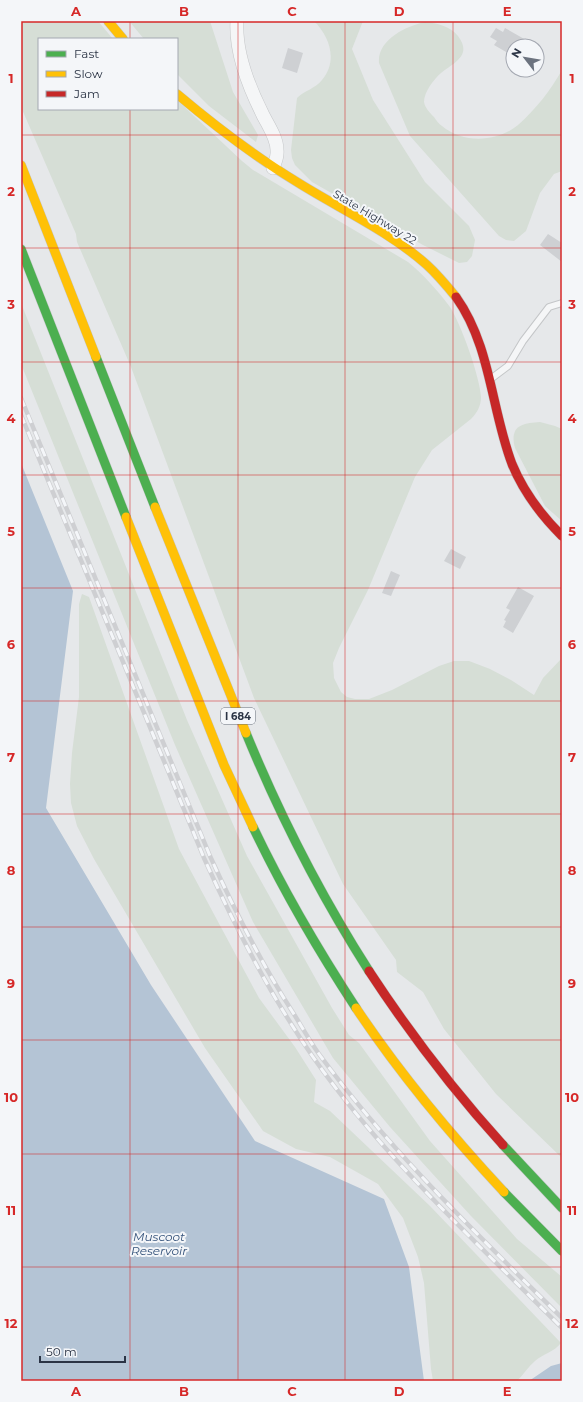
<svg xmlns="http://www.w3.org/2000/svg" width="583" height="1402" font-family="Montserrat,sans-serif">
  <rect width="100%" height="100%" fill="#e6e8ea"/>
  <g fill="#d6ded6">
    <path d="M21 21H98L113 39H39V109H177V100L242 161 253 170 408 262C424 275 438 291 450 307 461 324 480 377 481 397 481 406 477 413 471 419L432 450 415 477 368 590 339 648 333 663 334 678 341 692 347 697 355 699H369L392 690 439 666 454 661H469L490 669 511 680 534 695 543 678 562 658V1158L496 1094 444 1029 423 992 397 972 396 960 343 884 254 698 131 367 77 242 76 234 21 107Z"/>
    <polygon points="129,21 210,21 233,92 258,135 256,142 209,106 177,74 177,39 144,39"/>
    <path d="M314 21H363L352 49 373 100 425 182 469 226 475 240 472 256 467 262 459 263 423 245 312 182 295 165 292 158 291 150 297 98C304 91 316 88 322 80 338 61 330 37 314 21Z"/>
    <path d="M425 22C437 23 450 26 458 36 473 56 453 63 441 73 434 79 424 92 424 102 425 108 430 113 434 117 436 120 439 124 442 126 463 144 498 142 518 125 536 109 550 91 562 70V171L554 174 540 193 526 231 514 241 506 240 499 236 410 136 379 63C377 40 406 26 425 22Z"/>
    <polygon points="21,303 187,720 247,856 332,1008 349,1035 359,1043 430,1141 517,1239 562,1277 562,1308 471,1216 390,1127 333,1058 253,922 175,745 21,364"/>
    <path d="M540 422 555 426 562 429V521L545 506 515 448C509 426 522 423 540 422Z"/>
    <path d="M82 594 89 597 179 849 259 998 295 1047 316 1080 314 1102 330 1111 430 1206 561 1343C554 1352 543 1354 535 1361 528 1367 523 1375 517 1381H433L431 1369 424 1283 418 1257 403 1218 378 1184 330 1157 296 1149 263 1131 205 1048 94 859 77 826 71 803 70 784 72 753 79 697V604Z"/>
  </g>
  <g fill="#b4c4d5">
    <polygon points="21,463 73,591 46,808 151,985 255,1141 384,1199 409,1267 424,1381 21,1381"/>
    <polygon points="562,1363 562,1381 529,1381 551,1366"/>
  </g>
  <g fill="#ced0d3">
    <polygon points="496,28 503,32 505,28 526,40 522,46 513,46 513,56 494,45 497,41 490,37"/>
    <polygon points="288,48 303,53 297,73 282,68"/>
    <polygon points="548,234 562,243 562,262 540,245"/>
    <polygon points="451,549 466,557 460,569 444,561"/>
    <polygon points="391,571 400,575 391,596 382,593"/>
    <polygon points="518,587 534,596 513,633 503,627 506,621 504,620 510,610 506,608"/>
  </g>
  <g fill="none" stroke-linecap="round" stroke-linejoin="round">
    <defs>
      <polyline id="lane" points="492,378 508,366 523,341 549,307 562,303"/>
      <path id="street" d="M237 21C235 52 248 85 262 113 267 124 277 137 277 150 278 157 275 162 273 168"/>
      <g id="fast">
        <polyline points="21,249 126,517"/>
        <polyline points="96,357 155,507"/>
        <path d="M246 733C280 816 321 896 369 971"/>
        <path d="M253 827C283 890 318 950 356 1008"/>
        <polyline points="503,1145 562,1208"/>
        <polyline points="504,1192 562,1251"/>
      </g>
      <g id="slow">
        <polyline points="108,21 123,39"/>
        <path d="M177 94C215 126 254 156 297 182 340 209 389 231 427 265 438 275 447 286 456 297"/>
        <polyline points="21,165 96,357"/>
        <polyline points="155,507 246,733"/>
        <polyline points="126,517 224,765 253,827"/>
        <path d="M356 1008C400 1074 450 1134 504 1192"/>
      </g>
      <g id="jam">
        <path d="M456 297C491 346 491 409 512 464 523 491 541 515 562 536"/>
        <path d="M369 971C409 1032 453 1090 503 1145"/>
      </g>
    </defs>
    <use href="#lane" stroke="#c4c6c8" stroke-width="8"/>
    <use href="#street" stroke="#c4c6c8" stroke-width="14"/>
    <use href="#fast" stroke="#c4c6c8" stroke-width="10"/>
    <use href="#slow" stroke="#c4c6c8" stroke-width="10"/>
    <use href="#jam" stroke="#c4c6c8" stroke-width="10"/>
    <use href="#lane" stroke="#f5f6f7" stroke-width="6"/>
    <use href="#street" stroke="#f5f6f7" stroke-width="13"/>
    <use href="#fast" stroke="#4caf50" stroke-width="9"/>
    <use href="#slow" stroke="#ffc107" stroke-width="9"/>
    <use href="#jam" stroke="#c62828" stroke-width="9"/>
    <defs>
      <g id="rail">
        <path d="M21 398 210 856C234 909 260 961 292 1011 301 1025 309 1040 319 1054 390 1151 477 1234 562 1318"/>
        <path d="M21 415 204 858C235 927 270 995 313 1057 383 1157 475 1241 562 1328"/>
      </g>
    </defs>
    <use href="#rail" stroke="#cecfd2" stroke-width="4.5"/>
    <use href="#rail" stroke="#f4f6f9" stroke-width="3" stroke-dasharray="9" stroke-linecap="butt"/>
  </g>
  <path fill="none" stroke="#d62828" stroke-width="1" stroke-opacity="0.55" d="M130 21V39M238 21V1381M345 21V1381M453 21V1381M130 109V1381M21 135H562M21 248H562M21 362H562M21 475H562M21 588H562M21 701H562M21 814H562M21 927H562M21 1040H562M21 1154H562M21 1267H562"/>
  <g text-anchor="middle" dominant-baseline="central" stroke-width="4" stroke-linejoin="round" paint-order="stroke">
    <rect fill="#f4f6f9" stroke="#676e7b" stroke-width="1" x="221" y="708" width="34" height="16" rx="3"/>
    <g font-size="10" font-weight="bold" fill="#2b3445">
      <text x="238" y="716">I 684</text>
    </g>
    <g font-size="11" fill="#2b3445" stroke="#f4f6f9">
      <text transform="translate(375 217) rotate(31)">State Highway 22</text>
    </g>
    <g font-size="12" font-style="italic" fill="#34527a" stroke="#f4f6f9">
      <text x="159" y="1236">Muscoot<tspan x="159" dy="14">Reservoir</tspan></text>
    </g>
  </g>
  <rect width="583" height="1402" fill="none" stroke="#f4f6f9" stroke-width="44"/>
  <rect x="38" y="38" width="140" height="72" fill="#f4f6f9" stroke="#a4a8b1"/>
  <rect x="46" y="51" width="20" height="6" fill="#4caf50" stroke="#a4a8b1"/>
  <text x="74" y="58" font-size="12" fill="#2b3445">Fast</text>
  <rect x="46" y="71" width="20" height="6" fill="#ffc107" stroke="#a4a8b1"/>
  <text x="74" y="78" font-size="12" fill="#2b3445">Slow</text>
  <rect x="46" y="91" width="20" height="6" fill="#c62828" stroke="#a4a8b1"/>
  <text x="74" y="98" font-size="12" fill="#2b3445">Jam</text>
  <g transform="translate(525 58) rotate(301)"><circle r="19" fill="#f4f6f9" stroke="#a4a8b1"/>
  <path d="M0-3L7 15L0 10L-7 15Z" fill="#6c737f"/>
  <text y="-6" font-size="11" font-weight="bold" text-anchor="middle" fill="#2b3445">N</text>
  </g>
  <path d="M40 1356v6h85v-6" fill="none" stroke="#2b3445" stroke-width="2"/>
  <text x="46" y="1356" font-size="12" fill="#2b3445" stroke="#f4f6f9" stroke-width="3" paint-order="stroke">50 m</text>
  <rect x="22" y="22" width="539" height="1358" fill="none" stroke="#d62828" stroke-width="1.5"/>
  <g font-size="13" text-anchor="middle" font-weight="bold" fill="#d62828">
    <text x="76" y="16">A</text>
    <text x="184" y="16">B</text>
    <text x="292" y="16">C</text>
    <text x="399" y="16">D</text>
    <text x="507" y="16">E</text>
    <text x="11" y="83">1</text>
    <text x="572" y="83">1</text>
    <text x="11" y="196">2</text>
    <text x="572" y="196">2</text>
    <text x="11" y="309">3</text>
    <text x="572" y="309">3</text>
    <text x="11" y="423">4</text>
    <text x="572" y="423">4</text>
    <text x="11" y="536">5</text>
    <text x="572" y="536">5</text>
    <text x="11" y="649">6</text>
    <text x="572" y="649">6</text>
    <text x="11" y="762">7</text>
    <text x="572" y="762">7</text>
    <text x="11" y="875">8</text>
    <text x="572" y="875">8</text>
    <text x="11" y="988">9</text>
    <text x="572" y="988">9</text>
    <text x="11" y="1102">10</text>
    <text x="572" y="1102">10</text>
    <text x="11" y="1215">11</text>
    <text x="572" y="1215">11</text>
    <text x="11" y="1328">12</text>
    <text x="572" y="1328">12</text>
    <text x="76" y="1396">A</text>
    <text x="184" y="1396">B</text>
    <text x="292" y="1396">C</text>
    <text x="399" y="1396">D</text>
    <text x="507" y="1396">E</text>
  </g>
</svg>
